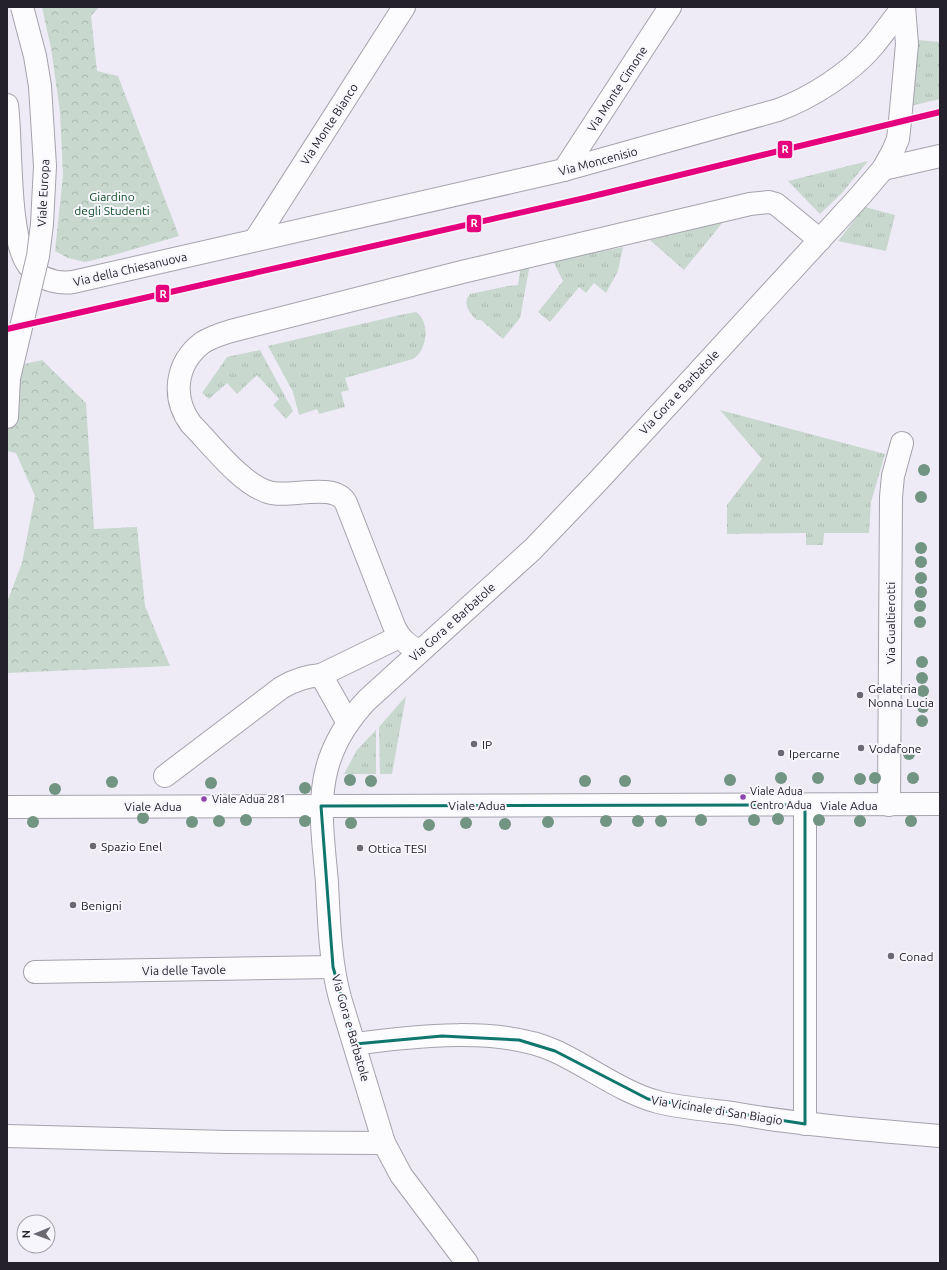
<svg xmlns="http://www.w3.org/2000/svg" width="947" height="1270" font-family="Ubuntu,sans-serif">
  <defs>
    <pattern id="grass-tufts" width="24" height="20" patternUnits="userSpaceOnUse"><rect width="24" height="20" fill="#c8d8cf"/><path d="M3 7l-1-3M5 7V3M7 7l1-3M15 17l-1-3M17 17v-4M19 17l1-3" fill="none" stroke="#acb9b2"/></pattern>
    <pattern id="park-crowns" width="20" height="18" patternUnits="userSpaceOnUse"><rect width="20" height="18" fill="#c8d8cf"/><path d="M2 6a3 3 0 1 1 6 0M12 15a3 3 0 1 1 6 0" fill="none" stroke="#acb9b2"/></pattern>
  </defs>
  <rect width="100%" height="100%" fill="#eeebf6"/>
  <g fill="url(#grass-tufts)">
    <polygon points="918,40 940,42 940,99 910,106"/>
    <polygon points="868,161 842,193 820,214 788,181"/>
    <polygon points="865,207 895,215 886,251 838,241"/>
    <polygon points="723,222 684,270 650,240"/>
    <polygon points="623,247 618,271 606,293 594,283 586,293 579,287 550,322 538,312 563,281 553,261"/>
    <path d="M521 265 528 266 529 269 520 318 503 339 481 320H477C469 314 462 302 470 294L508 286 518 285Z"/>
    <path d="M416 312C431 322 427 351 413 359L345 378 349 390 341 392 345 407 319 414 317 409 299 415 293 392 268 346 400 315Z"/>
    <polygon points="260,350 293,411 286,419 273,405 279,399 257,375 237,394 227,383 209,399 202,393 227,357"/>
    <polygon points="720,410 885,454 871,502 869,533 824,533 823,545 806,545 806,533 727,534 727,505 762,459"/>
    <polygon points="406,696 392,774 380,774 379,727"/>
    <polygon points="376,730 376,774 344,774 357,750"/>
  </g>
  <g fill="url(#park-crowns)">
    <polygon points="42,7 99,7 91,16 97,71 118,76 179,236 114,255 85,262 68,258 55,251 63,175 60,112 51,48"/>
    <polygon points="42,360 86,403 94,529 137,527 145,606 170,666 7,673 7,602 22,563 35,496 16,453 7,451 7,368"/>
  </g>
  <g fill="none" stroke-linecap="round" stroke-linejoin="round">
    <defs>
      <g id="minor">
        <path d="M7 105C12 143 7 238 29 266 40 279 56 284 73 282L564 170 778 110C811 98 850 73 873 46 883 34 893 20 903 7"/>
        <polyline points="883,169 940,156"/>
        <polyline points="564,170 670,7"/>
        <polyline points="255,240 404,7"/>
        <path d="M420 651C407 645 400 639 394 626L346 503C335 481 289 499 268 492 240 483 212 445 191 424 171 397 176 363 202 343 211 337 221 334 231 331L462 272 750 204 769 202 776 204 820 240"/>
        <polyline points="321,675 399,637"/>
        <path d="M165 776 281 688C294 680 306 676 321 675L348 723"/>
        <polyline points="889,805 891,497 893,476 902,443"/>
        <polyline points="35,972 333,967"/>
        <path d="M355 1044C413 1036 501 1026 555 1051 588 1066 623 1093 658 1102 682 1108 708 1110 733 1113 756 1117 780 1121 804 1123 849 1129 895 1132 940 1136"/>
        <polyline points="805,1124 805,805"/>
        <polyline points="7,1136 227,1142 384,1143"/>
        <path d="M467 1263 401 1175 384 1143 340 998C330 961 329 921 327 883 324 845 317 805 327 768 334 742 349 719 367 700L533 549 599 480 860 196 883 169 893 151 898 139 900 121 907 44 904 7"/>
      </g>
      <g id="secondary">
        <polyline points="7,417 9,378"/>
        <polyline points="7,807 940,804"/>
      </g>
    </defs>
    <use href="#minor" stroke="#a5a2ad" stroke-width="24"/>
    <use href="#secondary" stroke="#a5a2ad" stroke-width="24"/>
    <use href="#minor" stroke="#fcfcfe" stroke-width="22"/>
    <use href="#secondary" stroke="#fcfcfe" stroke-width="22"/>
    <defs>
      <polyline id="secondary-bridge" points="9,378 38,256 42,224 45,166 40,86 35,56 22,7"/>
    </defs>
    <use href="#secondary-bridge" stroke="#a5a2ad" stroke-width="24" stroke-linecap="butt"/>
    <use href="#secondary-bridge" stroke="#fcfcfe" stroke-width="22"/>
    <defs>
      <polyline id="rail-1" points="7,329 585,198 940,112"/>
    </defs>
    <use href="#rail-1" stroke="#f8f6fd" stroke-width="9"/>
    <use href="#rail-1" stroke="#e5007d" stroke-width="6"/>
  </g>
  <g fill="#729482">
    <circle cx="924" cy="470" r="6"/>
    <circle cx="921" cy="497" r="6"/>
    <circle cx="921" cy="548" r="6"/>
    <circle cx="921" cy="562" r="6"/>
    <circle cx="921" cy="578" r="6"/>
    <circle cx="921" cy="592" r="6"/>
    <circle cx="920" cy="606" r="6"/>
    <circle cx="920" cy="622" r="6"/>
    <circle cx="922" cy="662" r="6"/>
    <circle cx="922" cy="678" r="6"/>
    <circle cx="923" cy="691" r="6"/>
    <circle cx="923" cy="707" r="6"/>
    <circle cx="922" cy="721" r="6"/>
    <circle cx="909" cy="754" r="6"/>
    <circle cx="781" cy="778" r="6"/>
    <circle cx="818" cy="778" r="6"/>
    <circle cx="875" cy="778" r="6"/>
    <circle cx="913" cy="778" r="6"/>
    <circle cx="860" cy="779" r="6"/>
    <circle cx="350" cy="780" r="6"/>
    <circle cx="730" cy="780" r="6"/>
    <circle cx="371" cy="781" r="6"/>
    <circle cx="585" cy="781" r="6"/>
    <circle cx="625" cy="781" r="6"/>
    <circle cx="112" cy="782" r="6"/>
    <circle cx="211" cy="783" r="6"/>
    <circle cx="305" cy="788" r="6"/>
    <circle cx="55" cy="789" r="6"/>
    <circle cx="143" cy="818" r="6"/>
    <circle cx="778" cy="819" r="6"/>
    <circle cx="246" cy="820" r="6"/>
    <circle cx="701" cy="820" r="6"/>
    <circle cx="754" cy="820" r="6"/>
    <circle cx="819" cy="820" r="6"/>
    <circle cx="219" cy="821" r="6"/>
    <circle cx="305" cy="821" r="6"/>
    <circle cx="606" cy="821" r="6"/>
    <circle cx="638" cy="821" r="6"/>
    <circle cx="661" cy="821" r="6"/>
    <circle cx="860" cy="821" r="6"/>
    <circle cx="911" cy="821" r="6"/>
    <circle cx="33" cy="822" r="6"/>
    <circle cx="192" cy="822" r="6"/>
    <circle cx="548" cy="822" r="6"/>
    <circle cx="351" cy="823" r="6"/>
    <circle cx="466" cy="823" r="6"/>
    <circle cx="505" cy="824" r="6"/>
    <circle cx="429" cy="825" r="6"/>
  </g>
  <path fill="none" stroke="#0f766e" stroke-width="3" stroke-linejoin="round" d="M805 805V1124L648 1099 555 1051 519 1040 442 1036 355 1044 333 967 321 806Z"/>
  <g fill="#6b6873" stroke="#f8f6fd" stroke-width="1.5">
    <circle cx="860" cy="695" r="4"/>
    <circle cx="474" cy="744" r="4"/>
    <circle cx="861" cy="748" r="4"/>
    <circle cx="781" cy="753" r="4"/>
    <circle cx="93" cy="846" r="4"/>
    <circle cx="360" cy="848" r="4"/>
    <circle cx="73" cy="905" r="4"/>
    <circle cx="891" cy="956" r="4"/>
  </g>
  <g fill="#8e44ad" stroke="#f8f6fd" stroke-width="1.5">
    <circle cx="743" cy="797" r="3.5"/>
    <circle cx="204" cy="799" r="3.5"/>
  </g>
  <g text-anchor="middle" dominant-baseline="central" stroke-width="4" stroke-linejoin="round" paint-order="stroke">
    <g font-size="11" fill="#24212d" stroke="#f8f6fd" text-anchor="start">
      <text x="750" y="791">Viale Adua<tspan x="750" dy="14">Centro Adua</tspan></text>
      <text x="212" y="799">Viale Adua 281</text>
    </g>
    <g font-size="12" fill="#24212d" stroke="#f8f6fd">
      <text transform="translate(617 89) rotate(-57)">Via Monte Cimone</text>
      <text transform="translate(329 124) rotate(-57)">Via Monte Bianco</text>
      <text transform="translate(598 161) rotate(-15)">Via Moncenisio</text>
      <text transform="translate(43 193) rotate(-87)">Viale Europa</text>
      <text transform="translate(130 269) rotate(-13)">Via della Chiesanuova</text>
      <text transform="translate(679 392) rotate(-47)">Via Gora e Barbatole</text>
      <text transform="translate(452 622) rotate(-42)">Via Gora e Barbatole</text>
      <text transform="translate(890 623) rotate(-90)">Via Gualtierotti</text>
      <text x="477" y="805">Viale Adua</text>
      <text x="849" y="805">Viale Adua</text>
      <text x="153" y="806">Viale Adua</text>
      <text transform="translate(184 970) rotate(-1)">Via delle Tavole</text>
      <text transform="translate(351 1028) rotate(74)">Via Gora e Barbatole</text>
      <text transform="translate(717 1110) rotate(9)">Via Vicinale di San Biagio</text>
    </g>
    <g font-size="12" fill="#0d4d24" stroke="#f8f6fd">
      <text x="112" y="196">Giardino<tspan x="112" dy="14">degli Studenti</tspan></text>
    </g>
    <g font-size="12" fill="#24212d" stroke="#f8f6fd" text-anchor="start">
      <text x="868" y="688">Gelateria<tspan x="868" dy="14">Nonna Lucia</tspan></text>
      <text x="482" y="744">IP</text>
      <text x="869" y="748">Vodafone</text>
      <text x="789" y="753">Ipercarne</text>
      <text x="101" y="846">Spazio Enel</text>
      <text x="368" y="848">Ottica TESI</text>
      <text x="81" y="905">Benigni</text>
      <text x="899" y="956">Conad</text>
    </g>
  </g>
  <g stroke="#f8f6fd" stroke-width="1.5">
    <rect x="777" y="140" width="16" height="19" rx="4" fill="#e5007d"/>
    <rect x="466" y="214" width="16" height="19" rx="4" fill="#e5007d"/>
    <rect x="155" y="284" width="15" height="19" rx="4" fill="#e5007d"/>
  </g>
  <g font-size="11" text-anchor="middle" font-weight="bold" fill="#fff">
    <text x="785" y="153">R</text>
    <text x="474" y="227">R</text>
    <text x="163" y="298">R</text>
  </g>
  <rect width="947" height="1270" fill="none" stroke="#24212d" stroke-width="16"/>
  <g transform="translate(36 1234) rotate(269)"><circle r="19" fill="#f8f6fd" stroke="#a3a1aa"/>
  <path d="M0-3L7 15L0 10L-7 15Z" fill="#6b6873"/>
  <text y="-6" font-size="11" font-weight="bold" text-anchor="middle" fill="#24212d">N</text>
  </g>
</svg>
